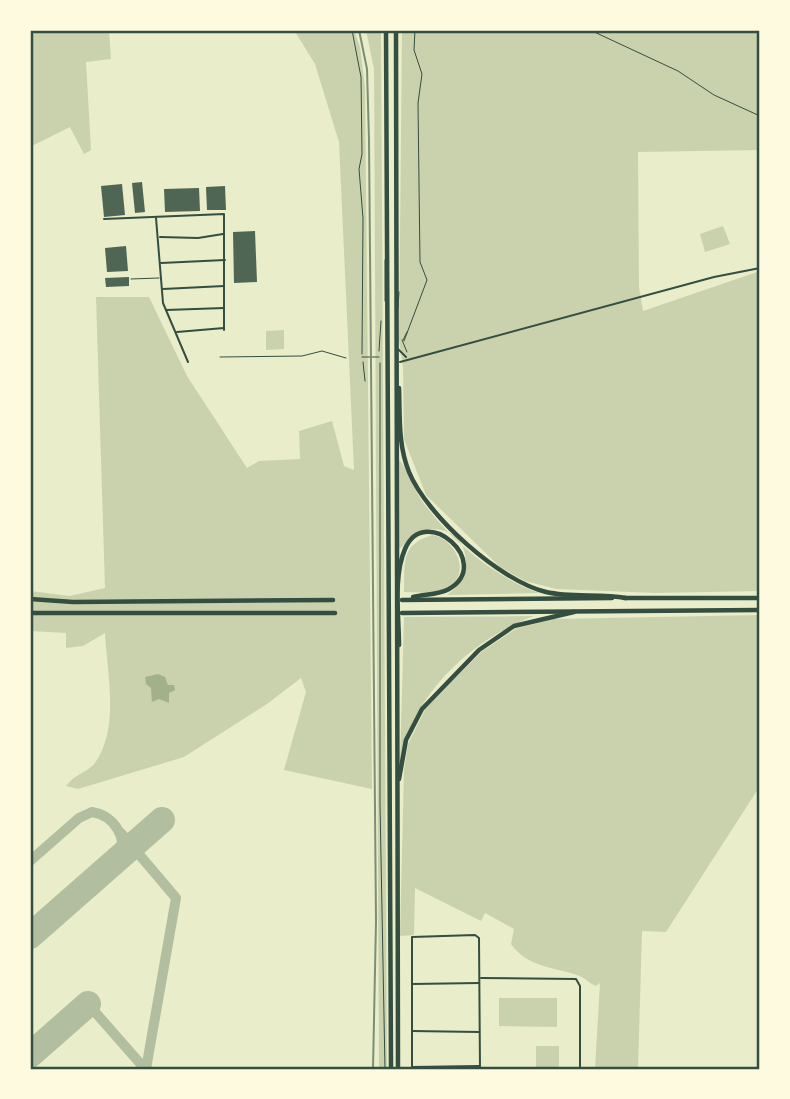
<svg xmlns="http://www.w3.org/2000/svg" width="790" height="1099" font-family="Georgia,serif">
  <rect width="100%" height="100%" fill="#e9edc9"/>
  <g fill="#cad2ad">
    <polygon points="30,30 109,30 111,59 86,62 91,150 84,154 70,127 30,147"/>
    <path d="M294 30H354L360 47 365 87 372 789 284 770 306 692 301 678 267 704 184 757 78 789 66 786C75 774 88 772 95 763 120 727 107 674 105 633L83 646 66 648V633L30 631V591L70 596 105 588 96 297H149L187 376 247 468 259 461 300 459 299 431 332 421 344 466 354 470 339 142 315 64Z"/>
    <polygon points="366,30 381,30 387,1069 379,1069 374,69"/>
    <polygon points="402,30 760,30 760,150 638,152 639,287 643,311 760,271 760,591 655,593 556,589 525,581 500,567 426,495 404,439 403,367 399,340"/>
    <polygon points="723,226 730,244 705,252 700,234"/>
    <polygon points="284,330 284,349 266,350 266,331"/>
    <path d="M398 459C408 468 413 488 422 501 450 540 494 577 539 593L447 595C484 568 462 517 420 532 410 535 407 544 399 549Z"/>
    <path d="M433 535C458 541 473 578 444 589 432 594 417 592 404 592 405 563 400 544 433 535Z"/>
    <path d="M760 615V786L666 932 642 931 638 1069H595L600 983 596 986C588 983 585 977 577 975 553 967 527 967 511 944L514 929 485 913 481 921 415 888 414 935 400 936 404 769 408 744 426 708 480 653 515 629 553 619Z"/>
    <path d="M534 616C472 639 410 696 400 764L404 617Z"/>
    <polygon points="499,998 557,998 557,1027 499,1026"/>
    <rect x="536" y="1046" width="23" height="23"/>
  </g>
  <polygon fill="#a3b18a" points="158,674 165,677 168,685 174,685 175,690 169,693 169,703 159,699 152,702 151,688 146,684 145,677"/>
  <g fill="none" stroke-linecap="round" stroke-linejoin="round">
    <g stroke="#b2bea0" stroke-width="10">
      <polyline points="121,833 176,898 146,1069"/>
      <path d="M30 861 79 818 92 812C114 815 130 840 118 859"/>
      <polyline points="88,1004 145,1069"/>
    </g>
    <g stroke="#b2bea0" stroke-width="26">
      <polyline points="30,936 162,820"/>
      <polyline points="30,1055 88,1004"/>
    </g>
  </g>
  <g fill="#4f6655">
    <polygon points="142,182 145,212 135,213 132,183"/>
    <polygon points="122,184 125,215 104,217 101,186"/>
    <polygon points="225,186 226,210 207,210 206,187"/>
    <polygon points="199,188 200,211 165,212 164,189"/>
    <polygon points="255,231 257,282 234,283 233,232"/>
    <polygon points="126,246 128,271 107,272 105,248"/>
    <polygon points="129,277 129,286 106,287 105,278"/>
  </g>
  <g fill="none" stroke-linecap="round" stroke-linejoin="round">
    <g stroke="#344e41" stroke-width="1">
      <polyline points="352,30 361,77 362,154 359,169 363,218 362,354"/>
      <polyline points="590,30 678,71 714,95 760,116"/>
      <polyline points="402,340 407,352"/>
      <polyline points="403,340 407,332"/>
      <polyline points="404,341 427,280 420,262 418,103 422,74 414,50 415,30"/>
      <polyline points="379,351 381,321"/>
      <polyline points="363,362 365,381"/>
      <polyline points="380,363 380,804 385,1069"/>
    </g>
    <g stroke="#344e41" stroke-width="1">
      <polyline points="131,279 159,278"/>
      <polyline points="385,301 385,260"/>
      <polyline points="398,308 399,292"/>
      <polyline points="220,357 302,356 322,351 346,358"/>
      <polyline points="362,357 379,357"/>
    </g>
    <g stroke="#344e41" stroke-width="2">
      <polyline points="156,218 163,303 188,362"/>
      <polyline points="104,219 224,214 224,330"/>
      <polyline points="160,237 198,238 223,234"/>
      <polyline points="161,263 225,260"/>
      <polyline points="163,289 224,286"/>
      <polyline points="166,310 224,308"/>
      <polyline points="177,332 224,328"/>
    </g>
    <g stroke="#344e41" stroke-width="2">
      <polyline points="398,349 406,357"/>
      <polyline points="400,362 714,277 760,268"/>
      <polyline points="481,978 576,979 580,986 580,1069"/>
      <polyline points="412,984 479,983"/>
      <polyline points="412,1031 479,1032"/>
      <polyline points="412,1067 479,1066"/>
      <polyline points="412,1069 412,937 475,935 479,938 480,1069"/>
    </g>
    <g stroke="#344e41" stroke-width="4.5">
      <polyline points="386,30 391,1069"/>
      <polyline points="396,30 398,1069"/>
      <path d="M399 388C400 417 398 445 409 472 427 516 500 581 546 592 572 598 600 593 626 598"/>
      <polyline points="624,598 760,598"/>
      <polyline points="30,599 73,602 333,600"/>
      <polyline points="402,600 612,598"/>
      <polyline points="30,613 335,613"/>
      <polyline points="402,613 760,610"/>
      <path d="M399 645C399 616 393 577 405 549 425 502 494 563 449 589 438 595 425 594 413 597"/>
      <polyline points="399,779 406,740 422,709 479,650 514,626 574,612"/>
    </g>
    <polyline stroke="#7c8e77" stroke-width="2" points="359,30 367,69 369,140 376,921 373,1069"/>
  </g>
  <rect width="790" height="1099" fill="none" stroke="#fefae0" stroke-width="63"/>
  <rect x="32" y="32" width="726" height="1036" fill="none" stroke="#344e41" stroke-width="2.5"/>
</svg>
